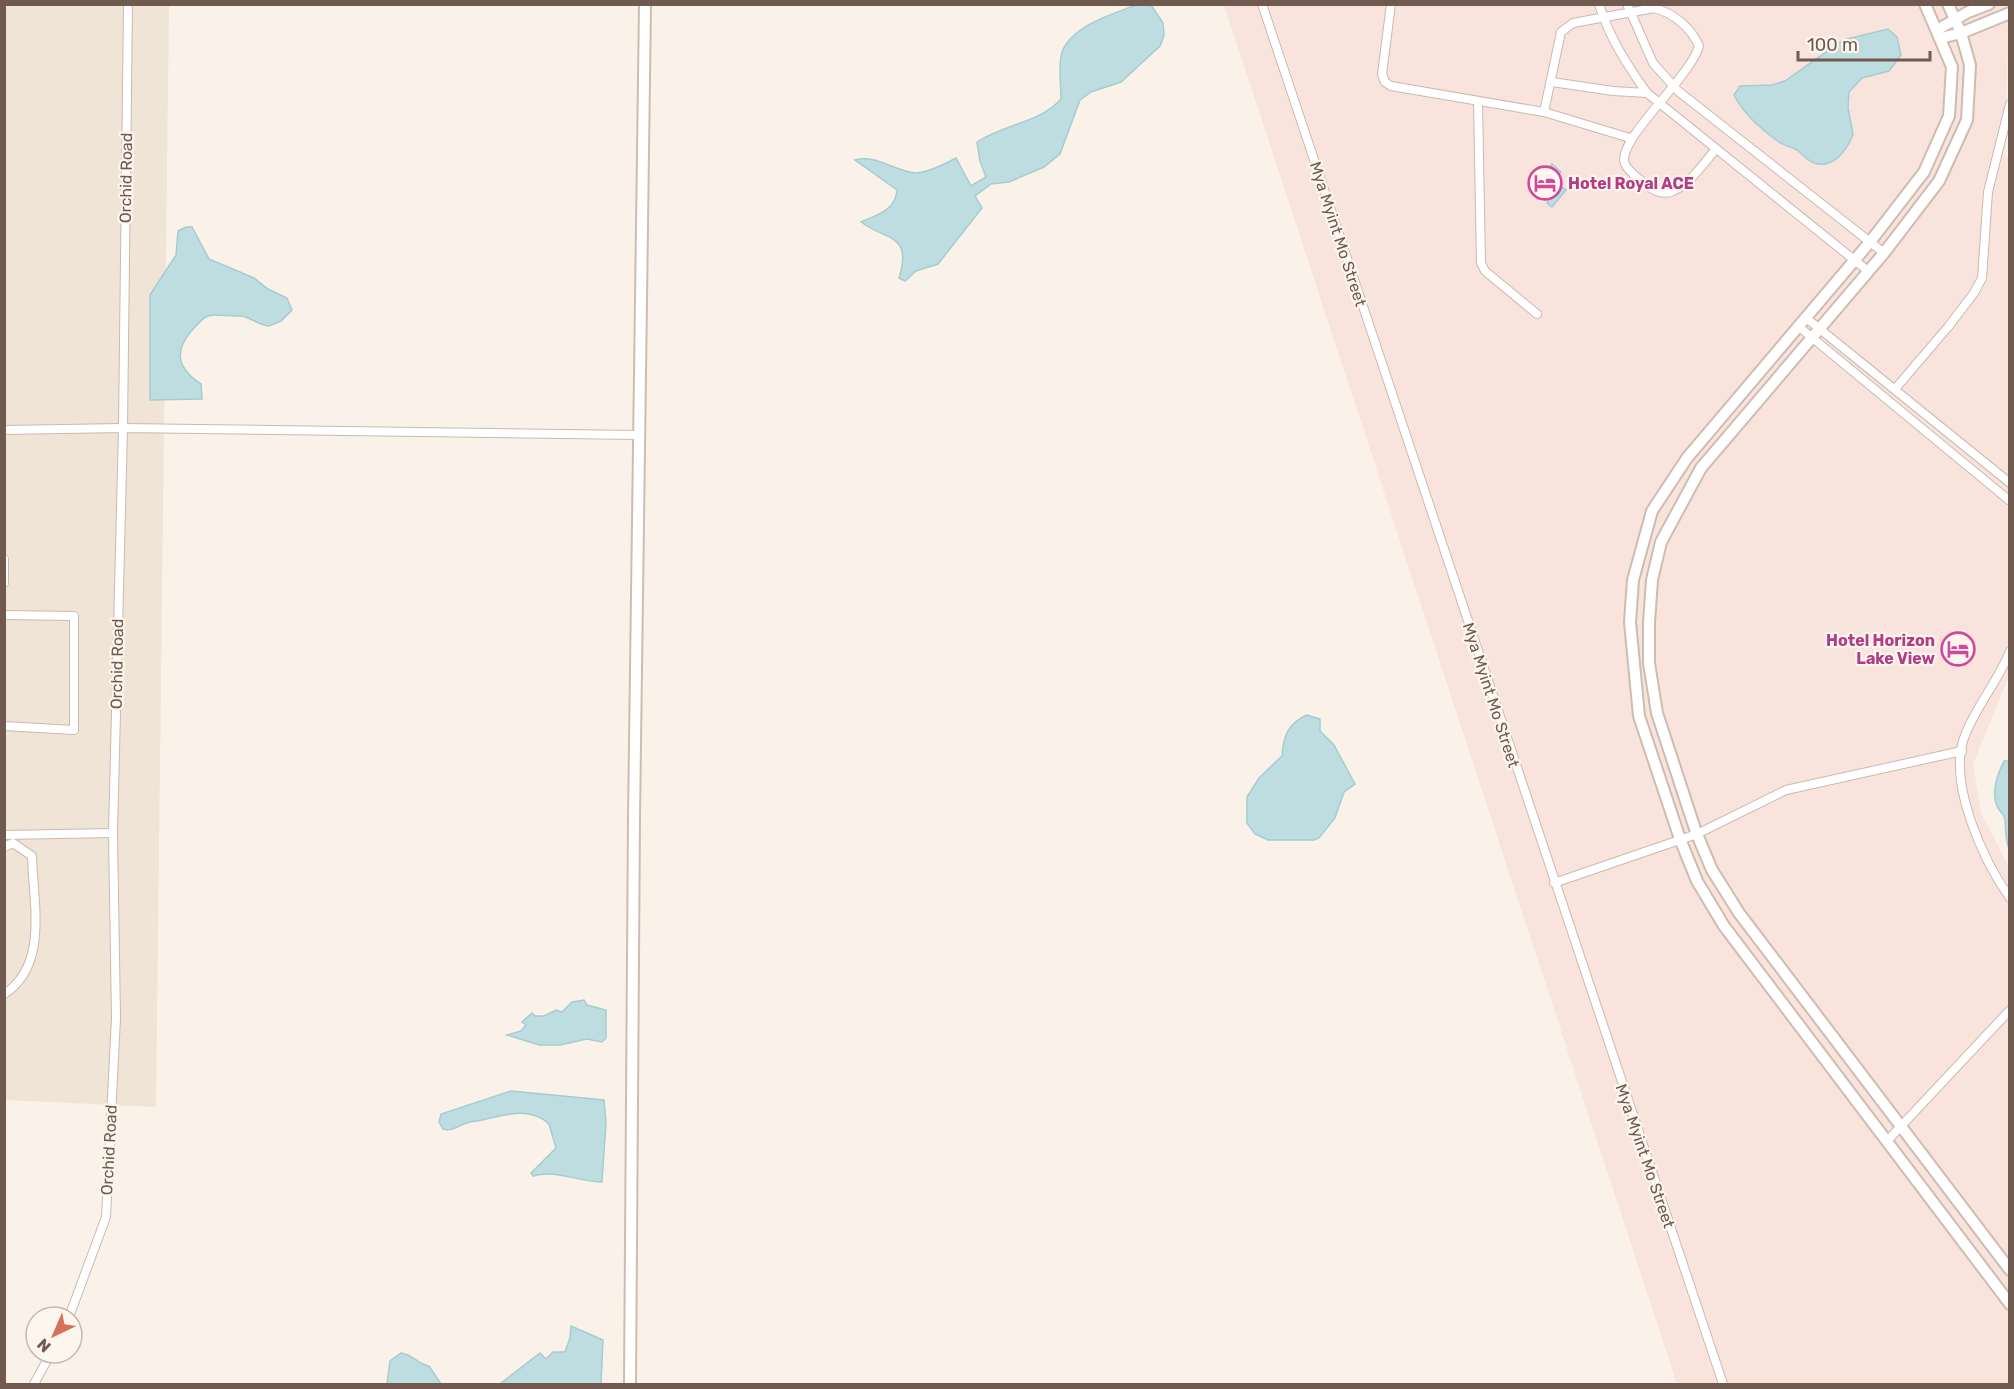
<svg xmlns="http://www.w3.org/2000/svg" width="2014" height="1389" font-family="Rubik,sans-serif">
  <rect width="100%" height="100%" fill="#faf2e8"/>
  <polygon fill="#f0e4d7" points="5,5 169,5 156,1107 5,1100"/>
  <polygon fill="#f8e4dd" points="1224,5 2009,5 2005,156 2010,159 2010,674 1973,764 1981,813 2009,867 2009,1384 1677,1384"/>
  <g fill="#bedde1" stroke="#a6ccd1" stroke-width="1.5">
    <path d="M1136 5H1151L1163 23 1164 36 1160 46 1121 82 1091 92 1080 100 1060 154 1044 167 1009 182 991 184 975 196 982 208 938 264 916 271 905 281 899 278C913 233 886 241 861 222 877 215 896 210 897 190L855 160C876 154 894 171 915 173 928 173 945 164 956 158L971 186 986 177 980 161 977 142C1004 124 1040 123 1061 99 1061 85 1058 66 1062 52 1072 26 1112 14 1136 5Z"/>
    <path d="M1888 29 1897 37 1901 55 1889 71 1862 78 1849 92 1848 108 1853 134C1849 146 1838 162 1825 164 1811 166 1806 157 1797 150 1792 147 1785 146 1779 142 1762 130 1744 115 1734 95L1740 86 1772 85 1785 81 1843 40Z"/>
    <polygon points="1552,164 1561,172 1551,184 1557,189 1560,186 1566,190 1552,207 1547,203 1549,199 1534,186"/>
    <path d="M186 227H192L209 259 254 278 268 289 287 298 292 310 281 321 269 326C259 325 251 318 242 316 240 316 218 315 214 315 205 315 201 321 195 327 174 349 175 367 201 384L202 399 150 400V295L176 255 178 231Z"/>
    <path d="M1307 715 1320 719V731L1334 745 1355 784 1344 792 1335 818 1319 838 1314 840H1268L1255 834 1247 823V797L1259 778 1282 756C1283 737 1288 723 1307 715Z"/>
    <path d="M2004 761H2009V849C2005 838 2006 831 2005 820 2005 815 2001 813 1998 808 1990 793 1997 775 2004 761Z"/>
    <polygon points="584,1000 587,1005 606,1010 606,1038 602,1042 587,1039 560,1045 539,1045 507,1035 521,1031 526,1025 522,1022 532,1013 535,1016 544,1016 556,1010 562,1012 572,1002"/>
    <path d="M511 1091 604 1100 606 1122 602 1182C578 1182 556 1169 533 1176L531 1173 556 1148 549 1124C527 1103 495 1119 470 1122 460 1124 454 1132 443 1129L439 1122 441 1114Z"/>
    <polygon points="571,1326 603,1340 601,1384 500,1384 540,1353 546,1359 553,1352 565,1352 570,1338"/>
    <path d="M401 1353C413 1354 418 1365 429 1366L441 1384H387L390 1361Z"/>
  </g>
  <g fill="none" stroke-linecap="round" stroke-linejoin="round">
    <defs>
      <g id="street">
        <polyline points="1262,4 1723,1384"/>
        <polyline points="1391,4 1382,74 1385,82 1391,86 1544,112 1630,138"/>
        <path d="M1599 4C1609 37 1627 65 1647 93L1868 271"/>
        <polyline points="1627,4 1653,63 1678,91 1884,253"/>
        <polyline points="1552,82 1613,91 1647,93"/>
        <polyline points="1478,102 1481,263 1485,271 1537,314"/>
        <path d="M1544 112 1561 32 1573 23 1654 8C1674 13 1691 28 1699 46 1691 77 1615 141 1625 164 1628 171 1638 178 1644 183 1653 190 1662 196 1673 191 1689 185 1704 163 1715 150"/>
        <polyline points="1805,317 2010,483"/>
        <polyline points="1798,326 2010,501"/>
        <polyline points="1895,389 1948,327 1974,293 1982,278 1988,192 2010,104"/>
        <polyline points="4,430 123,428 639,435"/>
        <polyline points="4,559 4,583"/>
        <polyline points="4,615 74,616 74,730 4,726"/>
        <path d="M2010 651C1998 682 1975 707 1964 738 1948 784 1983 860 2010 898"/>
        <polyline points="4,835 113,833"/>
        <path d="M4 847 13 843 32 856C33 901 49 966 4 994"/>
        <polyline points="1554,883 1697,834 1786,790 1962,751"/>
        <polyline points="1888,1140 2010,1010"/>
        <polyline points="69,1317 106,1217 116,1018 113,833 123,428 128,4"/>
        <polyline points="34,1384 51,1353"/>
      </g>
      <g id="secondary">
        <polyline points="1925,4 1952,67 1949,116 1924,172 1870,242 1687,458 1652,511 1633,580 1630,622 1639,716 1680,839 1697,881 1724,926 2010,1304"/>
        <polyline points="1948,4 1961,33 1970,65 1967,120 1939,181 1884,253 1701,468 1661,542 1652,580 1649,622 1649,663 1657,713 1696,832 1712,870 1739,913 2010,1270"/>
        <polyline points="1937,30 1968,12 1989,4"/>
        <polyline points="1941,38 1961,33 2010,13"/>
        <polyline points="630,1384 634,818 645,4"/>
      </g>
    </defs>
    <use href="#street" stroke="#cabaaf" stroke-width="10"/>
    <use href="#secondary" stroke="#cebcb0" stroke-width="14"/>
    <use href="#street" stroke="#fff" stroke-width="8"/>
    <use href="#secondary" stroke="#fff" stroke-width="10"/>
  </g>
  <defs>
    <symbol id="hotel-ring" viewBox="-11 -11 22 22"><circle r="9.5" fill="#fdf6ee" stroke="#d1479c" stroke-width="1.5"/><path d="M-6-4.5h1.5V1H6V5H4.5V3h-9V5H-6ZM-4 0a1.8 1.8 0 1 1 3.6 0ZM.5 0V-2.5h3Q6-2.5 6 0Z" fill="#d1479c"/></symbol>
  </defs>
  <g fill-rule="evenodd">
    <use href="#hotel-ring" x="1526" y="164" width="38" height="38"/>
    <use href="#hotel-ring" x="1939" y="630" width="38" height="38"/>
  </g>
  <g text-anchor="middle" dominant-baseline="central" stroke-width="4.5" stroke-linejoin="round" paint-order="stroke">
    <g font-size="16" fill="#705a4f" stroke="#fdf6ee">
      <text transform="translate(126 178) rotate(-89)">Orchid Road</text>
      <text transform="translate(1338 234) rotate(72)">Mya Myint Mo Street</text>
      <text transform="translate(117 664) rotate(-89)">Orchid Road</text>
      <text transform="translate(1491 695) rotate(72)">Mya Myint Mo Street</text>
      <text transform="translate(109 1150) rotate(-87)">Orchid Road</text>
      <text transform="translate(1645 1156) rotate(71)">Mya Myint Mo Street</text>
    </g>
    <g font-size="16" font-weight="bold" fill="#b23c85" stroke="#fdf6ee" text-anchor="start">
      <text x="1568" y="183">Hotel Royal ACE</text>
      <text x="1935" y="640" text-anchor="end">Hotel Horizon<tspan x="1935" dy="18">Lake View</tspan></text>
    </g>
  </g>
  <rect width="2014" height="1389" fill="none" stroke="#705a4f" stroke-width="12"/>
  <g transform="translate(54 1335) rotate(224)"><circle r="28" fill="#fdf6ee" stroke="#c5b8ae" stroke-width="1.5"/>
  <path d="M0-4.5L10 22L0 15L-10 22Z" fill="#d4725c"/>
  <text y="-9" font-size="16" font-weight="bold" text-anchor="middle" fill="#705a4f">N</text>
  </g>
  <path d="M1798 51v9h132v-9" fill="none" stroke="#705a4f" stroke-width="3"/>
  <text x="1807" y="51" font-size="18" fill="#705a4f" stroke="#fdf6ee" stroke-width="4.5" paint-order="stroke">100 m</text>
</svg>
